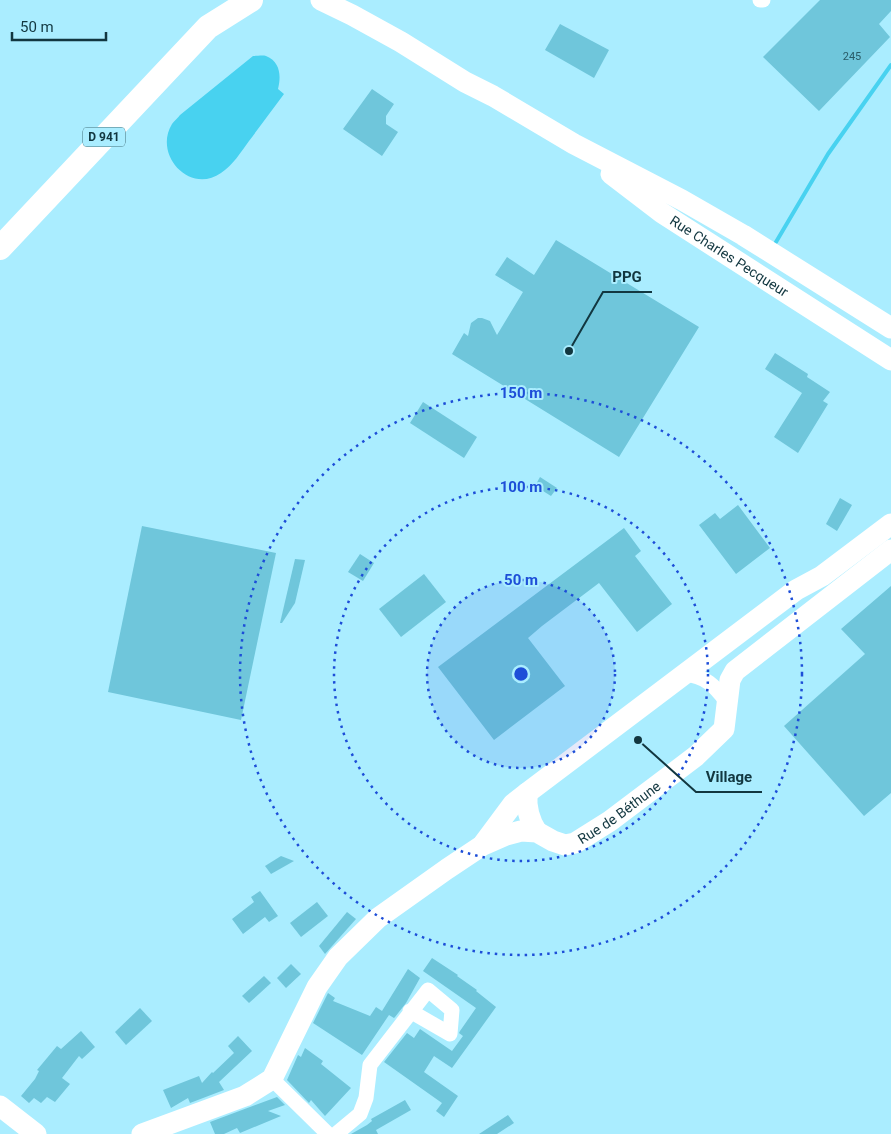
<svg xmlns="http://www.w3.org/2000/svg" width="891" height="1134" font-family="Roboto,sans-serif">
  <rect width="100%" height="100%" fill="#aaedff"/>
  <path fill="#48d2f0" d="M253 56C257 56 263 55 266 56 281 62 281 77 278 89L284 94C272 110 261 125 249 141 241 152 233 165 221 173 190 195 153 155 172 124 174 121 178 118 180 115Z"/>
  <g fill="none" stroke-linecap="round" stroke-linejoin="round">
    <polyline stroke="#48d2f0" stroke-width="4" points="776,242 828,154 891,65"/>
  </g>
  <g fill="#6fc6db">
    <polygon points="820,0 891,0 891,11 879,24 890,37 819,111 763,57"/>
    <polygon points="560,24 609,50 594,78 545,50"/>
    <polygon points="372,89 394,104 386,116 386,124 398,132 382,156 343,129"/>
    <polygon points="556,240 699,327 619,457 452,354 464,333 468,336 471,323 478,318 482,318 490,321 497,335 523,292 495,275 507,257 534,275"/>
    <polygon points="775,353 808,374 807,377 830,392 823,401 828,404 798,453 774,437 802,393 765,369"/>
    <polygon points="423,402 477,437 464,458 410,423"/>
    <polygon points="540,477 557,488 551,496 535,486"/>
    <polygon points="840,498 852,505 837,531 826,524"/>
    <polygon points="738,505 770,548 736,574 699,525 715,513 720,519"/>
    <polygon points="142,526 276,553 241,720 108,692"/>
    <polygon points="624,528 641,551 635,556 672,604 637,632 599,583 542,626 528,638 565,686 494,740 438,667"/>
    <polygon points="360,554 374,563 363,581 348,572"/>
    <polygon points="295,559 305,560 295,603 282,623 280,623"/>
    <polygon points="424,574 446,602 401,637 379,609"/>
    <polygon points="891,586 891,793 864,816 784,726 865,654 841,629"/>
    <polygon points="281,856 294,861 271,874 265,866"/>
    <polygon points="260,891 278,916 269,922 265,917 243,934 232,919 254,902 251,897"/>
    <polygon points="317,902 328,916 301,937 290,923"/>
    <polygon points="347,912 356,919 325,954 319,946"/>
    <polygon points="432,958 458,975 457,976 477,990 476,991 496,1007 452,1068 434,1056 424,1072 458,1096 444,1117 436,1111 442,1103 384,1062 407,1033 414,1038 420,1029 452,1051 463,1036 459,1033 460,1031 476,1008 423,971"/>
    <polygon points="291,964 301,974 286,988 277,978"/>
    <polygon points="408,969 420,978 406,1003 395,1017 394,1018 389,1015 362,1055 313,1023 328,993 335,998 333,1001 370,1016 376,1007 382,1011"/>
    <polygon points="264,976 271,983 249,1003 242,996"/>
    <polygon points="140,1008 152,1021 126,1045 115,1032"/>
    <polygon points="81,1031 95,1047 82,1059 79,1056 62,1078 70,1084 55,1102 47,1097 41,1103 34,1098 29,1103 21,1096 35,1079 39,1071 37,1070 57,1046 61,1049"/>
    <polygon points="238,1036 252,1051 219,1082 224,1090 190,1103 188,1098 171,1108 163,1090 199,1076 202,1083 212,1072 213,1073 234,1053 228,1046"/>
    <polygon points="305,1048 323,1061 321,1064 351,1088 325,1116 311,1100 309,1103 287,1080 298,1055 301,1057"/>
    <polygon points="277,1097 285,1105 268,1111 281,1116 240,1133 237,1128 224,1134 215,1134 210,1122"/>
    <polygon points="405,1100 411,1110 376,1130 378,1134 351,1134 367,1125 372,1121 371,1119"/>
    <polygon points="508,1115 514,1123 497,1134 479,1134"/>
  </g>
  <g fill="none" stroke-linecap="round" stroke-linejoin="round">
    <g stroke="#fff" stroke-width="15">
      <polyline points="760,0 763,0"/>
      <path d="M685 674C705 676 715 686 726 701"/>
      <polyline points="272,1079 328,1134"/>
      <polyline points="336,1134 360,1114 366,1098 370,1065 428,990 452,1010 450,1034 410,1011"/>
    </g>
    <g stroke="#fff" stroke-width="21">
      <polyline points="321,0 352,15 401,42 465,82 493,96 574,144 682,200 743,235 891,328"/>
      <path id="s1" d="M611 174 662 213 891 360"/>
      <path d="M527 793C526 807 529 820 537 832"/>
      <polyline points="484,843 513,804 527,793 796,590 822,576 891,524"/>
      <polyline points="0,1106 36,1134"/>
      <path id="s2" d="M142 1134 245 1096 272 1079 317 987 338 957 378 918 447 869 483 845 506 835 521 831 537 832 553 841 565 845 575 843 610 821 696 756 724 729 730 680 735 671 891 550"/>
    </g>
    <polyline stroke="#fff" stroke-width="24" points="0,248 208,27 251,0"/>
  </g>
  <circle cx="521" cy="674" r="94" fill="#1d4ed8" fill-opacity=".12"/>
  <g fill="none" stroke="#1d4ed8" stroke-width="2.5" stroke-dasharray="2.5 5">
    <circle cx="521" cy="674" r="94"/>
    <circle cx="521" cy="674" r="187"/>
    <circle cx="521" cy="674" r="281"/>
  </g>
  <g text-anchor="middle" dominant-baseline="central" stroke-width="4" stroke-linejoin="round" paint-order="stroke">
    <g font-size="11" fill="#295b67">
      <text x="852" y="56">245</text>
    </g>
    <rect fill="#aaedff" stroke="#406e79" stroke-width="1" x="83" y="127.5" width="42" height="19" rx="4"/>
    <g font-size="12" font-weight="bold" fill="#123740">
      <text x="104" y="137">D 941</text>
    </g>
    <g font-size="14" fill="#123740" stroke="#aaedff">
      <text stroke="none"><textPath href="#s1" startOffset="144">Rue Charles Pecqueur</textPath></text>
      <text stroke="none"><textPath href="#s2" startOffset="616">Rue de Béthune</textPath></text>
    </g>
  </g>
  <circle cx="521" cy="674" r="8" fill="#1d4ed8" stroke="#aaedff" stroke-width="2.5"/>
  <g font-size="15" text-anchor="middle" font-weight="bold" fill="#1d4ed8" stroke="#aaedff" stroke-width="4" stroke-linejoin="round" paint-order="stroke">
    <text x="521" y="398">150 m</text>
    <text x="521" y="492">100 m</text>
    <text x="521" y="585">50 m</text>
  </g>
  <path fill="none" stroke="#123740" stroke-width="2" d="M569 351L603 292H652M638 740L696 792H762"/>
  <g fill="#123740" stroke="#aaedff" stroke-width="2">
    <circle cx="569" cy="351" r="5"/>
    <circle cx="638" cy="740" r="5"/>
  </g>
  <g font-size="15" text-anchor="middle" font-weight="bold" fill="#123740" stroke="#aaedff" stroke-width="4" stroke-linejoin="round" paint-order="stroke">
    <text x="627" y="282">PPG</text>
    <text x="729" y="782">Village</text>
  </g>
  <path d="M12 32v8h94v-8" fill="none" stroke="#123740" stroke-width="2.5"/>
  <text x="20" y="32" font-size="15" fill="#123740" stroke="#aaedff" stroke-width="4" paint-order="stroke">50 m</text>
</svg>
